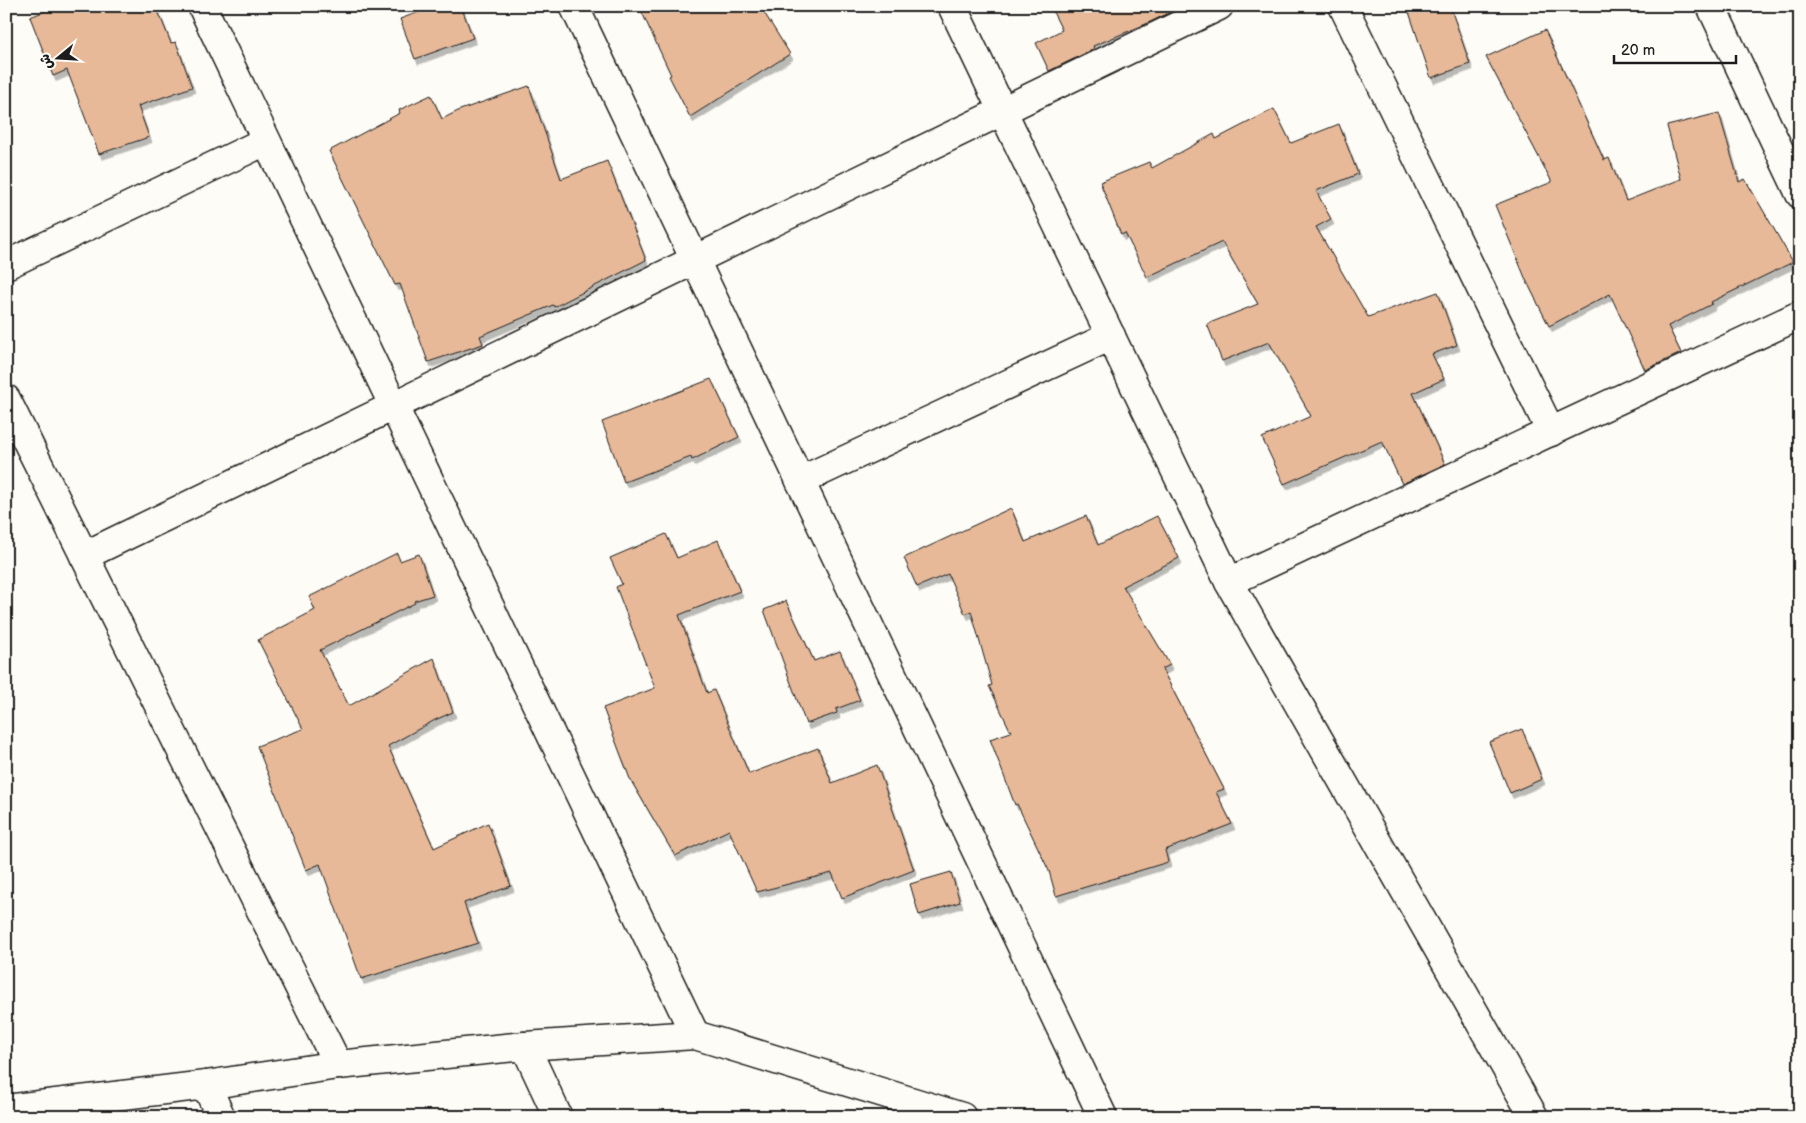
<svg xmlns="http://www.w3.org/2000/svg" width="1806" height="1123" font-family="'Balsamiq Sans','Playpen Sans Arabic',sans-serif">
  <defs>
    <filter id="shadow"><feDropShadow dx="3" dy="5.5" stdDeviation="0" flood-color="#0004"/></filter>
  </defs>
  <rect width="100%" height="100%" fill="#fdfcf7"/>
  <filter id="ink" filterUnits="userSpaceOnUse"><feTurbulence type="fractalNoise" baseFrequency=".02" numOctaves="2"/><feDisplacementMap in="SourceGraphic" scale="10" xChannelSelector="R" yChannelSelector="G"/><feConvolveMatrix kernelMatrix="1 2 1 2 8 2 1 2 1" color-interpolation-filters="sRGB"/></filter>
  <g filter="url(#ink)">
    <g fill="#e7b998" stroke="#1c1c1c" filter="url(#shadow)">
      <polygon points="58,6 156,6 171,43 176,42 192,87 138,106 149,137 99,154 67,70 53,76 30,17"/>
      <polygon points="436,6 461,6 473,38 415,59 400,19"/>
      <polygon points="639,6 760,6 790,54 690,117 669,76 671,75"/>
      <polygon points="1050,6 1183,6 1146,24 1093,46 1094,49 1049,71 1036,43 1062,30"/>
      <polygon points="1407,6 1450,6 1470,64 1431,78"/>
      <polygon points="1545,30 1604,160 1609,158 1626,201 1681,179 1667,126 1719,113 1739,182 1745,179 1793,262 1711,302 1712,304 1668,326 1681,353 1645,370 1610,294 1549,326 1526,280 1495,205 1552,182 1486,57"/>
      <polygon points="529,86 561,179 607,161 646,260 554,307 553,305 480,336 483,344 428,362 400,284 395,285 329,151 400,113 399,110 431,95 442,119 460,110"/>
      <polygon points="1274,109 1291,143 1339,124 1358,174 1316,191 1331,219 1316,227 1368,317 1438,292 1457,345 1432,354 1444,379 1413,393 1445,464 1402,484 1382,441 1284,484 1262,438 1311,416 1269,342 1222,361 1207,324 1258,304 1222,242 1147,277 1125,233 1121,235 1100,182 1149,162 1152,168 1214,134 1216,139"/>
      <polygon points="711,379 739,437 692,460 691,457 624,482 602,422"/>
      <polygon points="1011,508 1025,542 1086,516 1098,545 1157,516 1179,558 1123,586 1170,665 1162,669 1224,789 1216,792 1232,824 1165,850 1168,862 1056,896 1049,871 1017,804 1015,805 990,739 1011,732 989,686 992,685 971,611 965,614 948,574 917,587 904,558"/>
      <polygon points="666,534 677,558 718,540 740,591 679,615 707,693 714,690 749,774 818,748 832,783 877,765 914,870 842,898 832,873 757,892 729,830 675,856 630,779 603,708 655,688 616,587 622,584 610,558"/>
      <polygon points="397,553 400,561 419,554 433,595 414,601 415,603 320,650 349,706 434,658 453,712 435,720 388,746 434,848 488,823 511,886 464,903 478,943 361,979 320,864 306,870 257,746 303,729 258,640 315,610 309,597"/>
      <polygon points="786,601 814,661 840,651 860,700 836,709 837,713 806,724 764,610"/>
      <polygon points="1522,729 1542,779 1510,793 1489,742"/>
      <polygon points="951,872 960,902 919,915 910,884"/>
    </g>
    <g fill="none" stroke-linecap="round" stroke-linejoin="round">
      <defs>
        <g id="minor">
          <polyline points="202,6 695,1035"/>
          <polyline points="574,6 1103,1117"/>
          <polyline points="952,6 1229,582 1534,1117"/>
          <polyline points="1343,6 1551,432"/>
          <polyline points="1711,6 1800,194"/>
          <polyline points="6,265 266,141"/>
          <polyline points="6,399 338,1065"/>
          <polyline points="800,481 1111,336"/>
          <polyline points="84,556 1219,6"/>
          <polyline points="1229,582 1800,315"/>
          <polyline points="525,1046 558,1117"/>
          <polyline points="206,1085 221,1117"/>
          <polyline points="6,1109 206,1085 338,1065 525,1046 695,1035 962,1117"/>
        </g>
      </defs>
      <use href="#minor" stroke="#1c1c1c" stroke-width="31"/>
      <use href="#minor" stroke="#fdfcf7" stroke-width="28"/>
    </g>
  </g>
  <rect width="1806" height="1123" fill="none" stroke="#fdfcf7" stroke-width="25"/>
  <rect x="12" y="12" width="1781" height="1098" fill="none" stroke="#1c1c1c" stroke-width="2" filter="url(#ink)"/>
  <g transform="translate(58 58) rotate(252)" stroke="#fdfcf7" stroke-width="4" paint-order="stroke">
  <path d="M0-4L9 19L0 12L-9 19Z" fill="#1c1c1c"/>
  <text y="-8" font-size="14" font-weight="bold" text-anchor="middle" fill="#1c1c1c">ش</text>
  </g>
  <path d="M1614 55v8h122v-8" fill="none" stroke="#1c1c1c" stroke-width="2.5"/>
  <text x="1621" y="55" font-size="15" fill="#1c1c1c" stroke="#fdfcf7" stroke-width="4" paint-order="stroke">20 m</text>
</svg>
